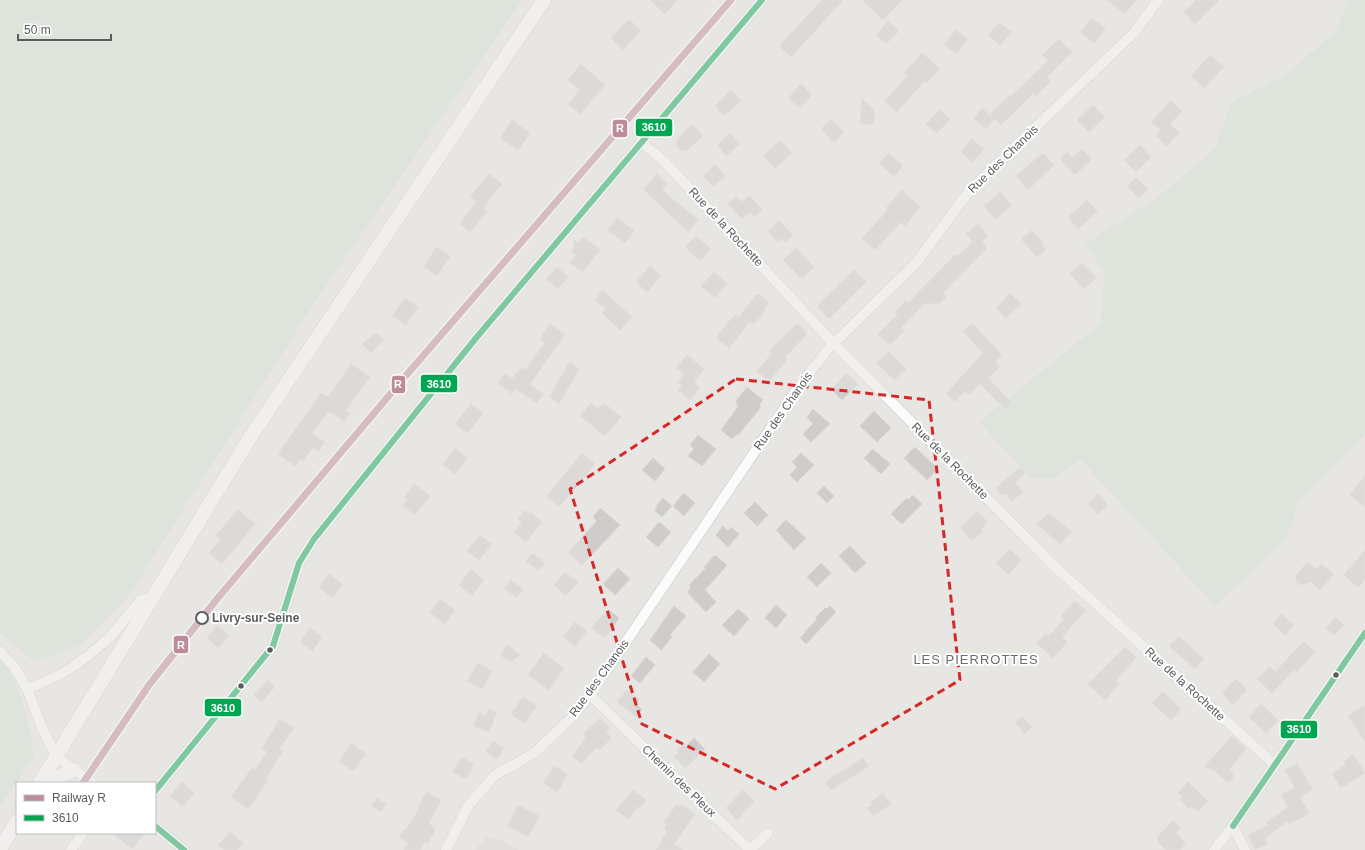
<svg xmlns="http://www.w3.org/2000/svg" width="1365" height="850" font-family="Helvetica,sans-serif">
  <rect width="100%" height="100%" fill="#e8e6e3"/>
  <polygon fill="#dbd8d3" points="487,837 503,841 520,850 475,850"/>
  <g fill="#d3e2d0">
    <polygon points="0,0 522,0 315,302 128,597 80,645 35,662 0,633"/>
    <polygon points="1349,0 1365,0 1365,434 1299,501 1286,540 1215,606 1081,460 1053,478 1032,479 979,422 1100,324 1105,273 1085,244 1159,196 1215,149 1231,103 1288,73 1335,32"/>
    <path d="M0 660C21 677 30 731 34 757L0 806Z"/>
  </g>
  <g fill="#cecdcb" stroke="#d7d5d2">
    <polygon points="650,0 677,0 665,14"/>
    <polygon points="822,0 843,0 791,57 779,46"/>
    <polygon points="862,0 902,0 883,20"/>
    <polygon points="1107,0 1136,0 1125,14"/>
    <polygon points="1196,0 1219,0 1195,24 1184,12"/>
    <polygon points="1092,18 1106,29 1094,43 1080,32"/>
    <polygon points="629,19 641,31 623,50 611,38"/>
    <polygon points="888,21 899,31 886,44 876,35"/>
    <polygon points="999,23 1012,32 1000,45 988,35"/>
    <polygon points="956,30 968,39 956,54 944,44"/>
    <polygon points="1059,39 1072,52 1047,77 1051,81 1036,96 1034,93 1001,125 990,114 1010,95 1011,96 1048,61 1042,55"/>
    <polygon points="922,53 940,69 926,83 924,81 897,112 885,101 907,76 904,73"/>
    <polygon points="1210,55 1224,67 1204,88 1191,76"/>
    <polygon points="581,64 605,85 580,114 568,104 580,90 568,80"/>
    <polygon points="801,84 812,95 800,108 788,98"/>
    <polygon points="731,90 741,101 724,116 715,106"/>
    <polygon points="862,99 875,111 873,125 860,124"/>
    <polygon points="1171,101 1182,111 1170,124 1179,133 1167,146 1156,136 1160,130 1151,122"/>
    <polygon points="1093,105 1105,117 1089,132 1077,120"/>
    <polygon points="982,108 994,119 986,129 974,118"/>
    <polygon points="939,110 950,119 937,133 926,124"/>
    <polygon points="831,119 844,132 834,143 821,129"/>
    <polygon points="512,120 530,133 518,150 500,138"/>
    <polygon points="692,124 703,136 686,151 681,150 676,146 677,140"/>
    <polygon points="730,133 740,144 726,156 717,145"/>
    <polygon points="972,139 984,149 973,162 961,152"/>
    <polygon points="780,140 792,153 775,168 763,156"/>
    <polygon points="1140,145 1151,157 1136,172 1124,160"/>
    <polygon points="1082,149 1092,159 1075,175 1060,159 1067,152 1072,158"/>
    <polygon points="889,153 903,166 894,177 879,163"/>
    <polygon points="1043,153 1054,165 1028,190 1016,176"/>
    <polygon points="715,165 725,176 713,187 703,176"/>
    <polygon points="489,174 502,184 487,201 488,203 483,209 487,212 470,232 460,224 476,202 470,197"/>
    <polygon points="657,174 667,184 662,190 698,220 688,232 643,189"/>
    <polygon points="1136,177 1148,189 1139,198 1127,186"/>
    <polygon points="902,190 920,207 905,226 901,222 875,250 862,238 888,210 886,208"/>
    <polygon points="1000,192 1012,205 995,219 984,206"/>
    <polygon points="749,195 762,210 754,217 750,212 742,219 728,204 736,196 742,202"/>
    <polygon points="1087,200 1098,211 1078,229 1068,217"/>
    <polygon points="617,218 634,231 625,243 608,230"/>
    <polygon points="779,221 793,235 786,242 781,238 778,242 768,231"/>
    <polygon points="978,224 988,236 982,242 987,248 943,293 946,297 939,304 925,303 901,328 904,331 890,345 878,334 898,314 895,312 906,300 908,303 956,254 958,256 973,242 966,234"/>
    <polygon points="1032,230 1044,244 1042,245 1046,250 1037,257 1021,239"/>
    <polygon points="696,236 711,249 700,261 685,247"/>
    <polygon points="583,237 600,250 583,272 570,263 576,255 571,251 575,247 573,240 579,242"/>
    <polygon points="436,247 450,256 437,276 424,267"/>
    <polygon points="796,248 814,267 802,279 783,260"/>
    <polygon points="1082,263 1096,278 1084,289 1070,274"/>
    <polygon points="650,266 661,276 647,292 636,282"/>
    <polygon points="557,267 568,277 558,289 546,279"/>
    <polygon points="854,270 866,282 829,319 817,306"/>
    <polygon points="714,272 727,284 715,298 701,286"/>
    <polygon points="602,290 632,317 620,330 602,313 606,309 595,301"/>
    <polygon points="1010,293 1021,304 1006,318 996,308"/>
    <polygon points="756,295 760,295 769,303 764,309 766,310 754,324 750,321 729,348 716,338 731,319 736,315 738,318"/>
    <polygon points="405,298 418,307 406,325 392,316"/>
    <polygon points="797,323 807,334 785,357 788,359 769,381 757,371 772,353 769,351"/>
    <polygon points="972,323 1002,355 995,362 1000,367 988,378 1012,403 1005,409 980,384 969,394 964,392 955,402 946,394 983,353 963,331"/>
    <polygon points="550,324 565,334 530,384 543,394 537,403 516,389 512,394 498,383 505,373 512,379 521,368 525,370 545,343 540,339"/>
    <polygon points="376,333 384,340 371,353 362,344"/>
    <polygon points="889,352 906,369 894,380 877,363"/>
    <polygon points="687,355 704,369 694,382 700,387 690,400 678,390 682,385 678,382 684,374 676,368"/>
    <polygon points="570,361 579,369 559,404 550,396"/>
    <polygon points="351,364 370,377 346,410 350,413 344,421 329,411 312,433 325,442 318,451 313,447 303,461 300,459 295,466 278,454 321,393 328,397"/>
    <polygon points="847,373 858,384 842,400 831,389"/>
    <polygon points="747,387 763,400 759,405 761,407 738,435 737,434 732,439 721,430 738,407 736,401"/>
    <polygon points="591,403 598,409 604,403 621,417 605,436 580,416"/>
    <polygon points="471,404 483,413 468,433 455,424"/>
    <polygon points="813,409 830,424 811,442 803,434 813,424 807,417"/>
    <polygon points="874,411 891,428 877,442 860,426"/>
    <polygon points="698,435 716,449 702,466 688,456 694,449 690,445"/>
    <polygon points="915,447 938,469 927,480 904,458"/>
    <polygon points="455,448 468,458 455,474 443,464"/>
    <polygon points="873,449 890,464 881,474 864,458"/>
    <polygon points="582,453 595,464 559,507 547,496"/>
    <polygon points="801,453 814,465 797,482 790,475 797,467 792,462"/>
    <polygon points="653,458 665,469 655,481 642,470"/>
    <polygon points="1020,467 1025,473 1015,483 1023,492 1012,501 1005,493 1002,495 996,488"/>
    <polygon points="1365,476 1365,507 1350,495"/>
    <polygon points="414,484 430,496 415,515 403,506 408,500 404,498"/>
    <polygon points="824,486 834,496 827,503 817,493"/>
    <polygon points="684,493 695,503 684,516 673,506"/>
    <polygon points="1098,494 1108,505 1098,514 1088,504"/>
    <polygon points="913,495 922,504 902,524 891,514 907,498 908,500"/>
    <polygon points="663,498 672,506 662,517 655,511 657,507 656,506"/>
    <polygon points="755,502 768,515 757,526 744,513"/>
    <polygon points="600,508 620,525 582,565 568,552 597,521 593,517"/>
    <polygon points="238,510 255,524 222,564 209,553 221,539 216,535"/>
    <polygon points="525,510 529,514 530,512 542,522 526,542 514,532 522,522 518,519"/>
    <polygon points="977,511 988,522 981,529 983,531 972,541 960,528"/>
    <polygon points="1049,513 1072,532 1060,544 1037,524"/>
    <polygon points="786,520 806,538 794,550 776,530"/>
    <polygon points="659,522 671,532 658,547 646,537"/>
    <polygon points="723,526 728,531 731,527 739,534 728,547 716,535"/>
    <polygon points="480,535 492,544 479,560 467,551"/>
    <polygon points="850,546 866,563 855,573 839,556"/>
    <polygon points="1010,549 1021,560 1008,575 996,563"/>
    <polygon points="1365,550 1365,579 1358,587 1344,575"/>
    <polygon points="532,553 545,563 539,570 526,561"/>
    <polygon points="715,555 727,565 705,590 716,602 706,612 687,592 691,587 689,585 706,568 704,567"/>
    <polygon points="1307,562 1316,569 1321,564 1334,574 1320,590 1311,582 1302,585 1296,582 1296,576"/>
    <polygon points="821,563 831,573 817,587 807,577"/>
    <polygon points="618,568 630,579 615,595 603,584"/>
    <polygon points="471,569 484,580 472,596 459,585"/>
    <polygon points="565,572 578,582 566,596 554,585"/>
    <polygon points="329,574 343,585 332,598 319,587"/>
    <polygon points="511,580 524,590 516,597 504,588"/>
    <polygon points="440,599 455,610 445,624 430,613"/>
    <polygon points="1075,601 1086,610 1062,637 1067,642 1053,658 1037,643 1046,633 1049,636 1064,619 1061,616"/>
    <polygon points="776,605 787,615 776,628 765,618"/>
    <polygon points="674,606 686,616 670,635 672,637 661,650 650,640"/>
    <polygon points="830,606 836,612 806,644 800,638 817,619 816,617 825,608 826,609"/>
    <polygon points="738,609 749,619 734,636 722,625"/>
    <polygon points="609,610 619,618 605,638 591,628 603,614 605,615"/>
    <polygon points="1281,614 1294,625 1285,635 1273,624"/>
    <polygon points="1335,617 1344,625 1334,635 1326,628"/>
    <polygon points="575,622 587,631 575,646 563,637"/>
    <polygon points="217,625 229,635 219,648 207,638"/>
    <polygon points="310,628 322,637 312,651 300,642"/>
    <polygon points="1179,636 1204,659 1195,669 1169,646"/>
    <polygon points="1304,641 1315,652 1297,672 1294,670 1272,693 1257,679 1270,667 1275,672"/>
    <polygon points="507,645 521,655 510,662 500,655"/>
    <polygon points="1125,647 1136,657 1116,681 1119,684 1105,700 1088,684"/>
    <polygon points="544,653 564,668 549,690 528,675"/>
    <polygon points="709,654 720,664 704,682 693,672"/>
    <polygon points="646,657 655,665 640,683 631,676"/>
    <polygon points="478,663 492,671 482,689 467,681"/>
    <polygon points="1236,679 1247,690 1233,705 1222,693"/>
    <polygon points="268,680 275,687 261,702 254,695"/>
    <polygon points="627,690 639,700 636,704 642,710 636,717 617,702"/>
    <polygon points="1163,691 1181,709 1171,720 1152,703"/>
    <polygon points="523,697 537,706 524,723 511,714"/>
    <polygon points="1261,704 1278,720 1266,733 1249,717"/>
    <polygon points="1365,705 1365,742 1348,716"/>
    <polygon points="489,709 497,712 489,732 473,726 479,713 485,716"/>
    <polygon points="1022,716 1032,727 1025,734 1015,723"/>
    <polygon points="600,718 610,728 606,733 611,738 600,750 597,747 581,764 572,756 586,738 583,734"/>
    <polygon points="280,719 294,728 279,749 283,751 266,778 268,780 248,809 231,797 252,768 255,770 267,752 262,748"/>
    <polygon points="1232,736 1246,749 1229,770 1233,774 1233,778 1231,781 1227,782 1213,769 1204,767"/>
    <polygon points="694,738 705,749 685,768 674,757 679,753 676,751 684,744 686,746"/>
    <polygon points="493,741 504,748 497,759 486,752"/>
    <polygon points="351,743 366,754 353,771 339,762"/>
    <polygon points="1353,754 1365,773 1341,788 1332,774 1346,764 1344,761"/>
    <polygon points="462,757 474,764 466,779 453,772"/>
    <polygon points="863,758 869,766 831,790 825,782"/>
    <polygon points="1297,763 1313,790 1300,797 1309,814 1289,824 1288,821 1265,838 1268,844 1255,850 1248,835 1268,825 1266,823 1288,807 1281,795 1295,788 1285,770"/>
    <polygon points="554,766 568,774 557,792 543,783"/>
    <polygon points="182,782 194,793 182,807 170,796"/>
    <polygon points="1188,782 1208,801 1198,812 1192,806 1189,809 1180,800 1182,797 1178,793"/>
    <polygon points="633,790 646,800 640,808 638,806 628,819 616,810"/>
    <polygon points="743,790 754,801 737,820 726,808"/>
    <polygon points="426,792 441,800 429,823 435,830 427,844 425,842 420,850 404,850 408,843 399,837 405,829 406,830 419,809 418,809"/>
    <polygon points="883,793 891,804 873,816 867,808 872,805 871,802"/>
    <polygon points="377,798 386,804 381,812 372,806"/>
    <polygon points="677,804 680,806 681,804 695,814 674,844 683,850 656,850 667,832 664,829 667,824 664,822"/>
    <polygon points="518,805 539,816 528,837 507,826"/>
    <polygon points="1173,821 1181,828 1176,833 1186,843 1180,850 1166,850 1158,842 1158,836"/>
    <polygon points="230,832 243,843 237,850 224,850 218,845"/>
    <polygon points="112,833 145,833 132,849"/>
  </g>
  <g fill="none" stroke-linecap="round" stroke-linejoin="round">
    <defs>
      <g id="minor">
        <polyline points="641,142 663,160 834,344 1056,568 1275,765"/>
        <polyline points="0,651 15,668 27,689 41,725 56,756 92,783"/>
        <polyline points="27,689 62,674 88,656 110,637 141,600 152,597"/>
        <polyline points="590,695 750,850 768,833"/>
        <polyline points="155,791 273,646 299,563 314,539 476,338 762,0"/>
        <polyline points="155,826 184,850"/>
        <polyline points="1233,826 1245,850"/>
        <polyline points="71,850 83,833"/>
        <polyline points="446,850 468,806 494,776 534,753 574,715 590,695 802,382 829,348 916,263 970,190 1135,32 1158,0"/>
        <polyline points="1214,850 1233,826 1365,633"/>
      </g>
      <g id="secondary">
        <polyline points="40,783 249,439 544,0"/>
        <polyline points="51,783 65,773 74,770"/>
        <polyline points="0,849 17,821"/>
      </g>
    </defs>
    <use href="#minor" stroke="#c4c3c3" stroke-width="11"/>
    <use href="#secondary" stroke="#c3c3c3" stroke-width="15"/>
    <use href="#minor" stroke="#fcfbfb" stroke-width="10"/>
    <use href="#secondary" stroke="#fcfbfb" stroke-width="14"/>
    <defs>
      <g id="bus-1">
        <polyline points="155,791 273,646 299,563 314,539 476,338 762,0"/>
        <polyline points="155,826 184,850"/>
        <polyline points="1233,826 1365,633"/>
      </g>
    </defs>
    <use href="#bus-1" stroke="#fff" stroke-width="9"/>
    <use href="#bus-1" stroke="#00a651" stroke-width="6"/>
    <defs>
      <polyline id="rail-1" points="83,783 149,685 217,599 403,379 731,0"/>
    </defs>
    <use href="#rail-1" stroke="#fff" stroke-width="10"/>
    <use href="#rail-1" stroke="#bd8b9a" stroke-width="7"/>
  </g>
  <path d="M0 0H1365V850H0ZM736 379 929 400 960 680 775 789 642 724 570 489Z" fill="#e8e6e3" fill-opacity=".55" fill-rule="evenodd"/>
  <path fill="none" stroke="#d62828" stroke-width="3" stroke-dasharray="8 5" stroke-linejoin="round" d="M736 379 929 400 960 680 775 789 642 724 570 489Z"/>
  <circle fill="#fff" stroke="#595c5f" stroke-width="2" cx="202" cy="618" r="6"/>
  <g fill="#595c5f" stroke="#fff" stroke-width="1.5">
    <circle cx="270" cy="650" r="3.5"/>
    <circle cx="1336" cy="675" r="3.5"/>
    <circle cx="241" cy="686" r="3.5"/>
  </g>
  <g text-anchor="middle" dominant-baseline="central" stroke-width="4" stroke-linejoin="round" paint-order="stroke">
    <g font-size="12" fill="#595c5f" stroke="#fff">
      <text transform="translate(1003 159) rotate(-44)">Rue des Chanois</text>
      <text transform="translate(726 227) rotate(47)">Rue de la Rochette</text>
      <text transform="translate(783 411) rotate(-55)">Rue des Chanois</text>
      <text transform="translate(950 461) rotate(45)">Rue de la Rochette</text>
      <text transform="translate(599 678) rotate(-54)">Rue des Chanois</text>
      <text transform="translate(1185 684) rotate(42)">Rue de la Rochette</text>
      <text transform="translate(679 781) rotate(44)">Chemin des Pleux</text>
    </g>
    <g font-size="12" font-weight="bold" fill="#595c5f" stroke="#fff" text-anchor="start">
      <text x="212" y="618">Livry-sur-Seine</text>
    </g>
    <g font-size="13" letter-spacing="1" fill="#6a6e71" stroke="#fff">
      <text x="976" y="659">LES PIERROTTES</text>
    </g>
  </g>
  <g stroke="#fff" stroke-width="1.5">
    <rect x="635" y="118" width="38" height="19" rx="4" fill="#00a651"/>
    <rect x="612" y="119" width="16" height="19" rx="4" fill="#bd8b9a"/>
    <rect x="420" y="374" width="38" height="19" rx="4" fill="#00a651"/>
    <rect x="391" y="375" width="15" height="19" rx="4" fill="#bd8b9a"/>
    <rect x="173" y="635" width="16" height="19" rx="4" fill="#bd8b9a"/>
    <rect x="204" y="698" width="38" height="19" rx="4" fill="#00a651"/>
    <rect x="1280" y="720" width="38" height="19" rx="4" fill="#00a651"/>
  </g>
  <g font-size="11" text-anchor="middle" font-weight="bold" fill="#fff">
    <text x="654" y="131">3610</text>
    <text x="620" y="132">R</text>
    <text x="439" y="388">3610</text>
    <text x="398" y="388">R</text>
    <text x="181" y="649">R</text>
    <text x="223" y="712">3610</text>
    <text x="1299" y="733">3610</text>
  </g>
  <rect x="16" y="782" width="140" height="52" fill="#ffffff" stroke="#bdbebf"/>
  <rect x="24" y="795" width="20" height="6" fill="#bd8b9a" stroke="#bdbebf"/>
  <text x="52" y="802" font-size="12" fill="#595c5f">Railway R</text>
  <rect x="24" y="815" width="20" height="6" fill="#00a651" stroke="#bdbebf"/>
  <text x="52" y="822" font-size="12" fill="#595c5f">3610</text>
  <path d="M18 34v6h93v-6" fill="none" stroke="#595c5f" stroke-width="2"/>
  <text x="24" y="34" font-size="12" fill="#595c5f" stroke="#ffffff" stroke-width="3" paint-order="stroke">50 m</text>
</svg>
